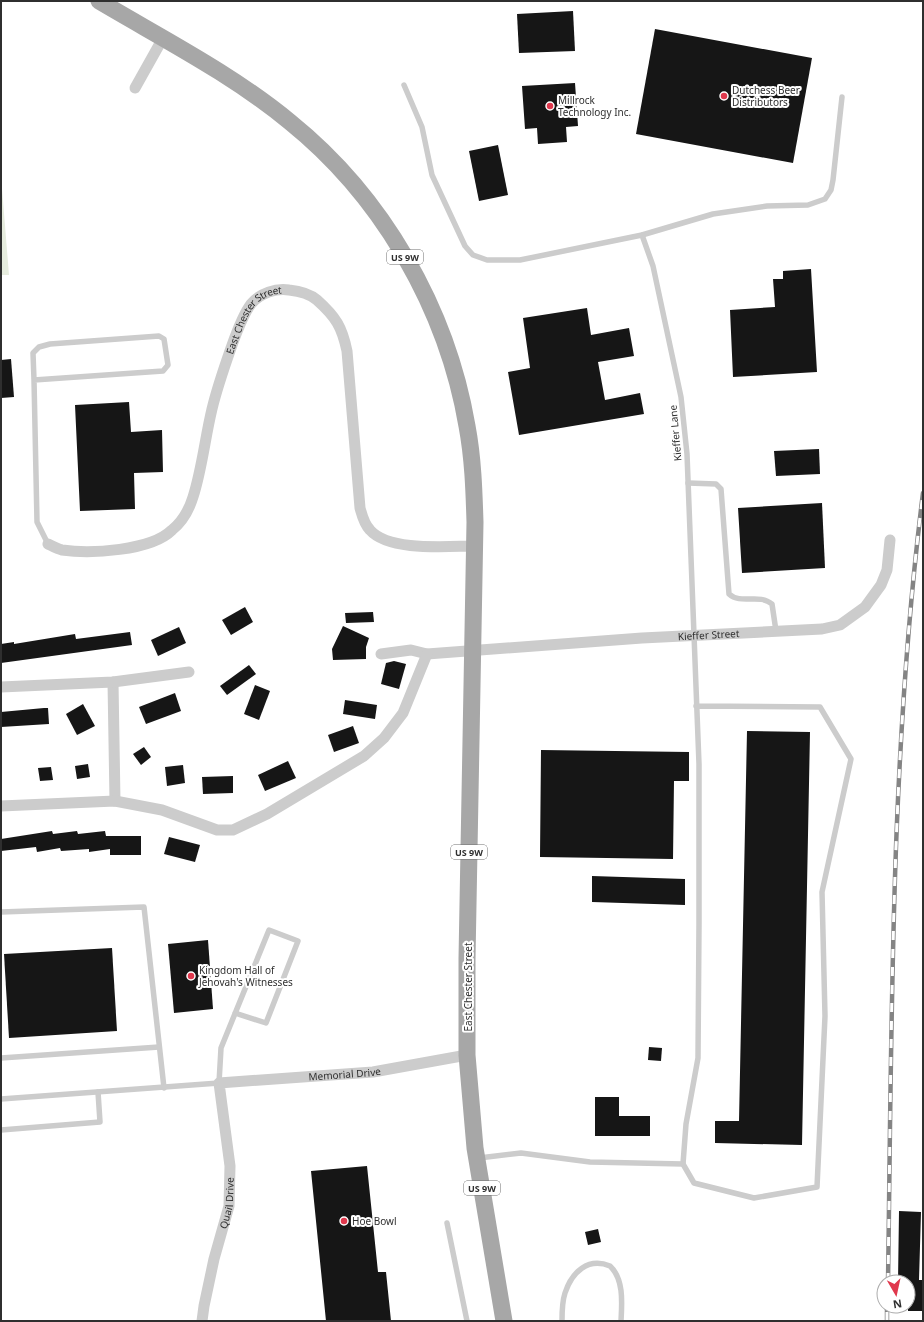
<svg xmlns="http://www.w3.org/2000/svg" width="924" height="1322" font-family="'Noto Sans',sans-serif">
  <rect width="100%" height="100%" fill="#fff"/>
  <polygon fill="#e6ecde" points="1,176 9,275 1,275"/>
  <g fill="#161616">
    <polygon points="573,11 575,51 519,53 517,14"/>
    <polygon points="655,29 812,58 793,163 636,134"/>
    <polygon points="575,83 578,126 566,127 567,142 538,144 537,128 525,129 522,86"/>
    <polygon points="498,145 508,195 479,201 469,151"/>
    <polygon points="811,269 817,372 733,377 730,310 775,307 773,279 783,279 783,271"/>
    <polygon points="587,308 591,335 629,328 634,356 598,362 605,400 640,393 644,414 519,435 508,372 530,368 523,318"/>
    <polygon points="11,359 14,397 1,398 1,360"/>
    <polygon points="129,402 131,432 162,430 163,472 134,473 135,509 80,511 75,405"/>
    <polygon points="819,449 820,474 776,476 774,451"/>
    <polygon points="822,503 825,568 742,573 738,508"/>
    <polygon points="245,607 253,622 231,635 222,620"/>
    <polygon points="373,612 374,622 346,623 345,613"/>
    <polygon points="343,626 369,638 366,647 366,659 333,660 332,649"/>
    <polygon points="179,627 186,643 158,656 151,640"/>
    <polygon points="130,632 132,645 1,663 1,644 14,642 14,644 75,634 76,639"/>
    <polygon points="394,661 406,664 399,689 381,684 386,663"/>
    <polygon points="249,665 256,674 227,695 220,686"/>
    <polygon points="255,685 270,691 259,720 244,714"/>
    <polygon points="175,693 181,711 146,724 139,707"/>
    <polygon points="345,700 377,705 375,719 343,714"/>
    <polygon points="83,704 95,726 77,735 66,714"/>
    <polygon points="44,708 48,708 49,724 1,727 1,712"/>
    <polygon points="353,726 359,743 334,752 328,735"/>
    <polygon points="747,731 810,732 802,1145 715,1143 715,1121 739,1121"/>
    <polygon points="144,747 151,757 141,765 133,754"/>
    <polygon points="541,750 689,752 689,781 674,781 673,859 540,857"/>
    <polygon points="288,761 296,778 265,791 258,775"/>
    <polygon points="88,764 90,777 77,779 75,766"/>
    <polygon points="183,765 185,783 167,786 165,767"/>
    <polygon points="51,767 53,780 40,781 38,768"/>
    <polygon points="233,776 233,793 203,794 202,777"/>
    <polygon points="52,831 53,834 77,831 78,834 105,831 106,836 141,836 141,855 110,855 110,849 89,852 89,849 61,851 60,848 37,852 36,847 1,851 1,839"/>
    <polygon points="169,837 200,845 195,862 164,854"/>
    <polygon points="592,876 685,879 685,905 592,902"/>
    <polygon points="208,940 213,1009 174,1013 168,944"/>
    <polygon points="112,948 117,1031 9,1038 4,954"/>
    <polygon points="649,1047 662,1048 661,1061 648,1060"/>
    <polygon points="595,1097 619,1097 619,1116 650,1116 650,1136 595,1136"/>
    <polygon points="367,1166 378,1272 386,1272 391,1321 326,1321 311,1171"/>
    <polygon points="899,1211 921,1212 919,1280 923,1280 923,1311 908,1311 908,1282 898,1282"/>
    <polygon points="598,1229 601,1242 588,1245 585,1232"/>
  </g>
  <g fill="none" stroke-linecap="round" stroke-linejoin="round">
    <g stroke="#ccc" stroke-width="5.5">
      <polyline points="404,85 422,127 432,175 465,246 473,255 487,260 520,260 642,235 713,214 767,206 808,205 825,199 831,190 833,180 842,97"/>
      <polyline points="642,235 653,266 681,397 687,454 699,764 699,924 698,1058 686,1124 683,1164 694,1183 754,1198 817,1187 825,1016 822,892 851,759 820,707 696,706"/>
      <polyline points="34,380 33,353 39,347 50,344 159,336 164,339 168,365 163,371 34,380 37,522 48,544"/>
      <path d="M688 483 716 484 721 489 729 594C741 605 759 593 772 604L776 631"/>
      <polyline points="1,912 144,907 164,1088"/>
      <polyline points="1,1058 159,1047"/>
      <polyline points="1,1099 219,1083 221,1048 269,930 298,941 266,1023 235,1013"/>
      <polyline points="1,1130 100,1122 98,1092"/>
      <polyline points="479,1158 521,1153 590,1162 683,1164"/>
      <polyline points="447,1223 467,1321"/>
      <path d="M562 1321C562 1312 562 1302 565 1293 572 1272 588 1257 610 1266 624 1279 622 1303 621 1321"/>
    </g>
    <g stroke="#ccc" stroke-width="11">
      <polyline points="135,88 163,38"/>
      <path id="s1" d="M48 544C52 546 57 549 62 550 90 554 151 551 172 530 182 522 189 510 193 497 202 469 205 438 212 409 217 388 224 368 231 348 236 334 242 316 251 304 260 293 276 288 289 290 299 291 310 294 317 300 336 317 342 327 347 351L360 508C362 515 364 524 370 530 389 552 449 546 475 546"/>
      <path id="s2" d="M381 654 411 650 427 654 642 638 822 629 840 625 865 607 881 585 887 570 890 540"/>
      <polyline points="113,682 115,801"/>
      <polyline points="1,687 113,682 189,672"/>
      <polyline points="1,806 115,801 162,810 217,830 233,830 267,814 364,756 384,738 403,713 427,654"/>
      <path id="s3" d="M202 1321 204 1306 214 1259 229 1206 230 1166 219 1083 373 1072 467 1055"/>
    </g>
    <path stroke="#a7a7a7" stroke-width="17" d="M99 1C163 39 232 74 290 122 383 197 447 309 467 426 473 458 474 490 475 522L467 959V1055L475 1148 504 1321"/>
    <defs>
      <g id="rail">
        <path d="M888 1282C892 1019 890 755 923 493"/>
        <polyline points="887,1321 887,1306"/>
      </g>
    </defs>
    <use href="#rail" stroke="#848484" stroke-width="4.5"/>
    <use href="#rail" stroke="#fff" stroke-width="3" stroke-dasharray="9" stroke-linecap="butt"/>
  </g>
  <g fill="#e0384d" stroke="#fff" stroke-width="1.5">
    <circle cx="724" cy="96" r="4"/>
    <circle cx="550" cy="106" r="4"/>
    <circle cx="191" cy="976" r="4"/>
    <circle cx="344" cy="1221" r="4"/>
  </g>
  <g text-anchor="middle" dominant-baseline="central" stroke-width="4" stroke-linejoin="round" paint-order="stroke">
    <g fill="#fff" stroke="#6d6d6d" stroke-width="1">
      <rect x="387" y="250" width="36" height="14" rx="3"/>
      <rect x="451" y="845" width="36" height="14" rx="3"/>
      <rect x="464" y="1181" width="36" height="14" rx="3"/>
    </g>
    <g font-size="9" font-weight="bold" fill="#2f2f2f">
      <text x="405" y="257">US 9W</text>
      <text x="469" y="852">US 9W</text>
      <text x="482" y="1188">US 9W</text>
    </g>
    <g font-size="10" fill="#2f2f2f" stroke="#fff" text-anchor="start">
      <text x="732" y="90">Dutchess Beer<tspan x="732" dy="12">Distributors</tspan></text>
      <text x="558" y="100">Millrock<tspan x="558" dy="12">Technology Inc.</tspan></text>
      <text x="199" y="970">Kingdom Hall of<tspan x="199" dy="12">Jehovah's Witnesses</tspan></text>
      <text x="352" y="1221">Hoe Bowl</text>
    </g>
    <g font-size="10" fill="#2f2f2f" stroke="#fff">
      <text stroke="none"><textPath href="#s1" startOffset="362">East Chester Street</textPath></text>
      <text transform="translate(675 433) rotate(-95)">Kieffer Lane</text>
      <text stroke="none"><textPath href="#s2" startOffset="329">Kieffer Street</textPath></text>
      <text transform="translate(468 987) rotate(-90)">East Chester Street</text>
      <text stroke="none"><textPath href="#s3" startOffset="368">Memorial Drive</textPath></text>
      <text stroke="none"><textPath href="#s3" startOffset="121">Quail Drive</textPath></text>
    </g>
  </g>
  <rect width="924" height="1322" fill="none" stroke="#2f2f2f" stroke-width="4"/>
  <g transform="translate(896 1294) rotate(171)"><circle r="19" fill="#ffffff" stroke="#acacac"/>
  <path d="M0-3L7 15L0 10L-7 15Z" fill="#e0384d"/>
  <text y="-6" font-size="11" font-weight="bold" text-anchor="middle" fill="#2f2f2f">N</text>
  </g>
</svg>
